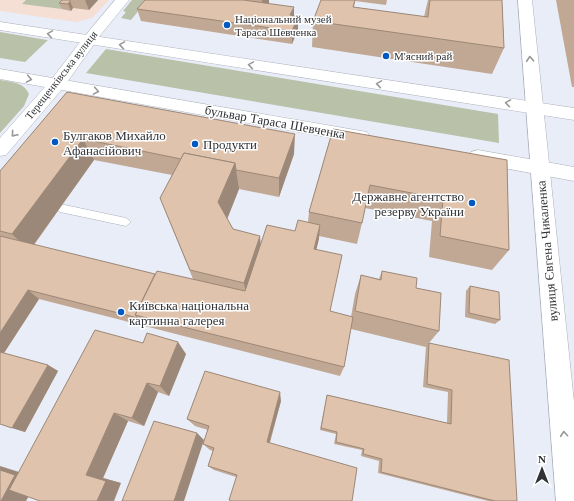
<svg xmlns="http://www.w3.org/2000/svg" width="574" height="501" font-family="'Times New Roman',serif">
  <rect width="100%" height="100%" fill="#e9edf8"/>
  <polygon fill="#f5ded3" points="0,0 109,0 92,18 76,22 0,11"/>
  <g fill="#b9c1a8">
    <polygon points="26,0 72,0 62,9 22,4"/>
    <polygon points="132,0 147,0 131,20 121,18 126,12 123,11"/>
    <polygon points="0,32 47,40 48,40 25,62 0,58"/>
    <polygon points="106,49 498,114 499,143 86,73"/>
    <path d="M0 80C11 82 24 82 29 94L24 106 0 133Z"/>
  </g>
  <g fill="none" stroke-linecap="round" stroke-linejoin="round">
    <defs>
      <polygon id="lane" points="60,204 126,218 131,222 126,226 60,212 55,208"/>
      <g id="street">
        <polygon points="115,0 129,0 94,43 84,43 82,40 84,37"/>
        <polygon points="518,0 532,0 574,402 574,501 556,501"/>
        <polygon points="57,79 63,80 65,84 63,88 6,155 0,156 0,138 51,80"/>
      </g>
      <polygon id="secondary" points="89,35 94,37 97,40 63,88 57,89 51,88 49,84 51,80 84,37"/>
      <g id="primary">
        <polygon points="0,22 574,108 574,120 0,30"/>
        <polygon points="0,69 361,131 367,132 370,137 367,142 361,143 0,79"/>
        <polygon points="478,150 574,167 574,181 471,162 469,157 471,152"/>
      </g>
    </defs>
    <use href="#lane" stroke="#abafb9" stroke-width="1"/>
    <use href="#street" stroke="#abafb9" stroke-width="1"/>
    <use href="#secondary" stroke="#abafb9" stroke-width="1"/>
    <use href="#primary" stroke="#abafb9" stroke-width="1"/>
    <use href="#lane" fill="#fff" fill-rule="evenodd"/>
    <use href="#street" fill="#fff" fill-rule="evenodd"/>
    <use href="#secondary" fill="#fff" fill-rule="evenodd"/>
    <use href="#primary" fill="#fff" fill-rule="evenodd"/>
  </g>
  <g fill="#c0a894" fill-rule="evenodd">
    <polygon points="62,0 98,0 89,10 73,8 71,11 62,9 59,3"/>
    <polygon points="145,0 269,0 269,4 294,7 294,16 298,29 292,44 141,21 137,9"/>
    <polygon points="354,0 387,0 386,5 355,1 354,7 424,17 426,8 428,0 502,0 504,48 492,74 312,47 313,21"/>
    <polygon points="556,0 574,0 574,87 572,87"/>
    <path d="M67 92 294 154 279 197 239 189 227 219 233 229 261 245 295 231 308 222 309 212 333 129 507 160 509 250 492 270 429 257 432 221 365 208 362 223 357 244 319 236 316 250 330 311 351 317 355 294 361 275 379 279 382 271 416 288 439 331 429 343 517 501H488L378 473 379 461 361 456 362 450 334 444 336 434 320 430 327 395 447 423 448 392 423 387 426 347 351 329 344 367 340 376 39 299 4 353 48 365 58 371 25 432 0 424V171ZM94 160 172 175 160 198 193 279 155 274 34 245Z"/>
    <polygon points="470,286 500,320 495,324 465,317 466,291"/>
    <polygon points="143,343 186,354 169,396 158,392 144,426 128,421 103,478 121,483 28,497 26,501 0,501 19,472"/>
    <polygon points="281,401 270,443 236,477 214,470 208,466 213,451 210,450 203,444 208,430 195,426 187,419"/>
  </g>
  <g fill="#9c8878">
    <polygon points="85,0 98,0 89,10"/>
    <polygon points="262,0 269,0 269,3 263,15"/>
    <polygon points="70,1 73,8 71,11 68,4"/>
    <polygon points="294,7 294,19 290,15"/>
    <polygon points="298,17 298,29 292,44 292,31"/>
    <polygon points="295,134 294,154 279,197 279,178"/>
    <polygon points="83,139 94,160 29,251 12,234"/>
    <polygon points="235,163 239,189 224,227 218,202"/>
    <polygon points="320,225 319,239 313,263 314,249"/>
    <polygon points="260,236 262,259 248,303 244,283"/>
    <polygon points="28,290 39,299 2,356 0,355 0,333"/>
    <polygon points="178,342 186,354 169,396 160,386"/>
    <polygon points="48,365 58,371 25,432 12,428"/>
    <polygon points="147,383 158,392 144,426 132,418"/>
    <polygon points="280,392 281,401 268,447 267,442"/>
    <polygon points="114,413 128,421 103,478 121,483 114,501 97,501 86,475"/>
    <polygon points="197,433 204,440 184,501 174,501"/>
    <polygon points="0,466 38,478 26,501 1,501"/>
  </g>
  <g fill="#dfc3ac" stroke="#9c8878">
    <polygon points="62,0 70,0 70,1 68,4 59,3"/>
    <polygon points="145,0 243,0 294,7 290,15 298,17 292,31 137,9"/>
    <polygon points="321,0 355,0 353,7 428,17 430,0 502,0 504,48 313,21"/>
    <polygon points="67,92 295,134 279,178 236,170 235,163 184,153 181,159 83,139 12,234 0,231 0,171"/>
    <polygon points="333,129 507,160 509,250 440,236 443,199 370,185 362,223 309,212"/>
    <polygon points="184,153 235,163 218,202 233,229 260,236 244,283 190,270 160,198"/>
    <polygon points="298,220 320,225 314,249 342,255 330,311 353,317 344,367 135,315 157,271 245,291 267,225 295,231"/>
    <polygon points="0,236 155,274 135,315 138,318 28,290 0,333"/>
    <polygon points="382,271 417,278 416,288 441,293 439,331 355,311 361,275 381,280"/>
    <polygon points="470,286 499,292 500,320 469,313"/>
    <polygon points="95,330 143,343 147,333 178,342 160,386 147,383 132,418 114,413 86,475 106,481 97,501 40,501 9,490"/>
    <polygon points="429,343 509,360 517,501 495,501 381,472 382,459 363,454 364,449 336,442 337,432 321,428 327,395 451,424 452,390 427,384"/>
    <polygon points="0,352 48,365 12,428 0,424"/>
    <polygon points="205,371 280,392 267,442 357,468 352,501 231,501 229,500 237,475 208,466 214,448 203,444 209,426 187,419"/>
    <polygon points="154,421 197,433 174,501 122,501"/>
    <polygon points="0,470 15,475 1,501 0,501"/>
  </g>
  <defs><path id="oneway-chevron" d="M-2-3.5L2.5 0L-2 3.5" fill="none" stroke-width="1.6" stroke-linecap="round" stroke-linejoin="round"/></defs>
  <g stroke="#98989a">
    <use href="#oneway-chevron" transform="translate(50 34) rotate(-171)"/>
    <use href="#oneway-chevron" transform="translate(122 45) rotate(-171)"/>
    <use href="#oneway-chevron" transform="translate(530 59) rotate(-93)"/>
    <use href="#oneway-chevron" transform="translate(251 65) rotate(-171)"/>
    <use href="#oneway-chevron" transform="translate(29 79) rotate(10)"/>
    <use href="#oneway-chevron" transform="translate(379 84) rotate(-171)"/>
    <use href="#oneway-chevron" transform="translate(96 91) rotate(10)"/>
    <use href="#oneway-chevron" transform="translate(508 103) rotate(-171)"/>
    <use href="#oneway-chevron" transform="translate(14 134) rotate(131)"/>
    <use href="#oneway-chevron" transform="translate(564 434) rotate(-95)"/>
  </g>
  <g fill="#0059c2" stroke="#fff" stroke-width="1.5">
    <circle cx="227" cy="25" r="4"/>
    <circle cx="386" cy="56" r="4"/>
    <circle cx="55" cy="142" r="4"/>
    <circle cx="195" cy="144" r="4"/>
    <circle cx="472" cy="203" r="4"/>
    <circle cx="121" cy="312" r="4"/>
  </g>
  <g text-anchor="middle" dominant-baseline="central" stroke-width="3" stroke-linejoin="round" paint-order="stroke">
    <g font-size="11" fill="#303236" stroke="#fff" text-anchor="start">
      <text x="235" y="19">Національний музей<tspan x="235" dy="13">Тараса Шевченка</tspan></text>
      <text x="394" y="56">М'ясний рай</text>
    </g>
    <g font-size="11" fill="#303236" stroke="#fff">
      <text transform="translate(61 75) rotate(-52)">Терещенківська вулиця</text>
    </g>
    <g font-size="13" fill="#303236" stroke="#fff">
      <text transform="translate(275 122) rotate(10)">бульвар Тараса Шевченка</text>
      <text transform="translate(547 251) rotate(-95)">вулиця Євгена Чикаленка</text>
    </g>
    <g font-size="13" fill="#303236" stroke="#fff" text-anchor="start">
      <text x="63" y="135">Булгаков Михайло<tspan x="63" dy="15">Афанасійович</tspan></text>
      <text x="203" y="144">Продукти</text>
      <text x="464" y="196" text-anchor="end">Державне агентство<tspan x="464" dy="15">резерву України</tspan></text>
      <text x="129" y="305">Київська національна<tspan x="129" dy="15">картинна галерея</tspan></text>
    </g>
  </g>
  <g transform="translate(542 469)" stroke="#ffffff" stroke-width="3" paint-order="stroke">
  <path d="M0-3L7 15L0 10L-7 15Z" fill="#303236"/>
  <text y="-6" font-size="11" font-weight="bold" text-anchor="middle" fill="#303236">N</text>
  </g>
</svg>
